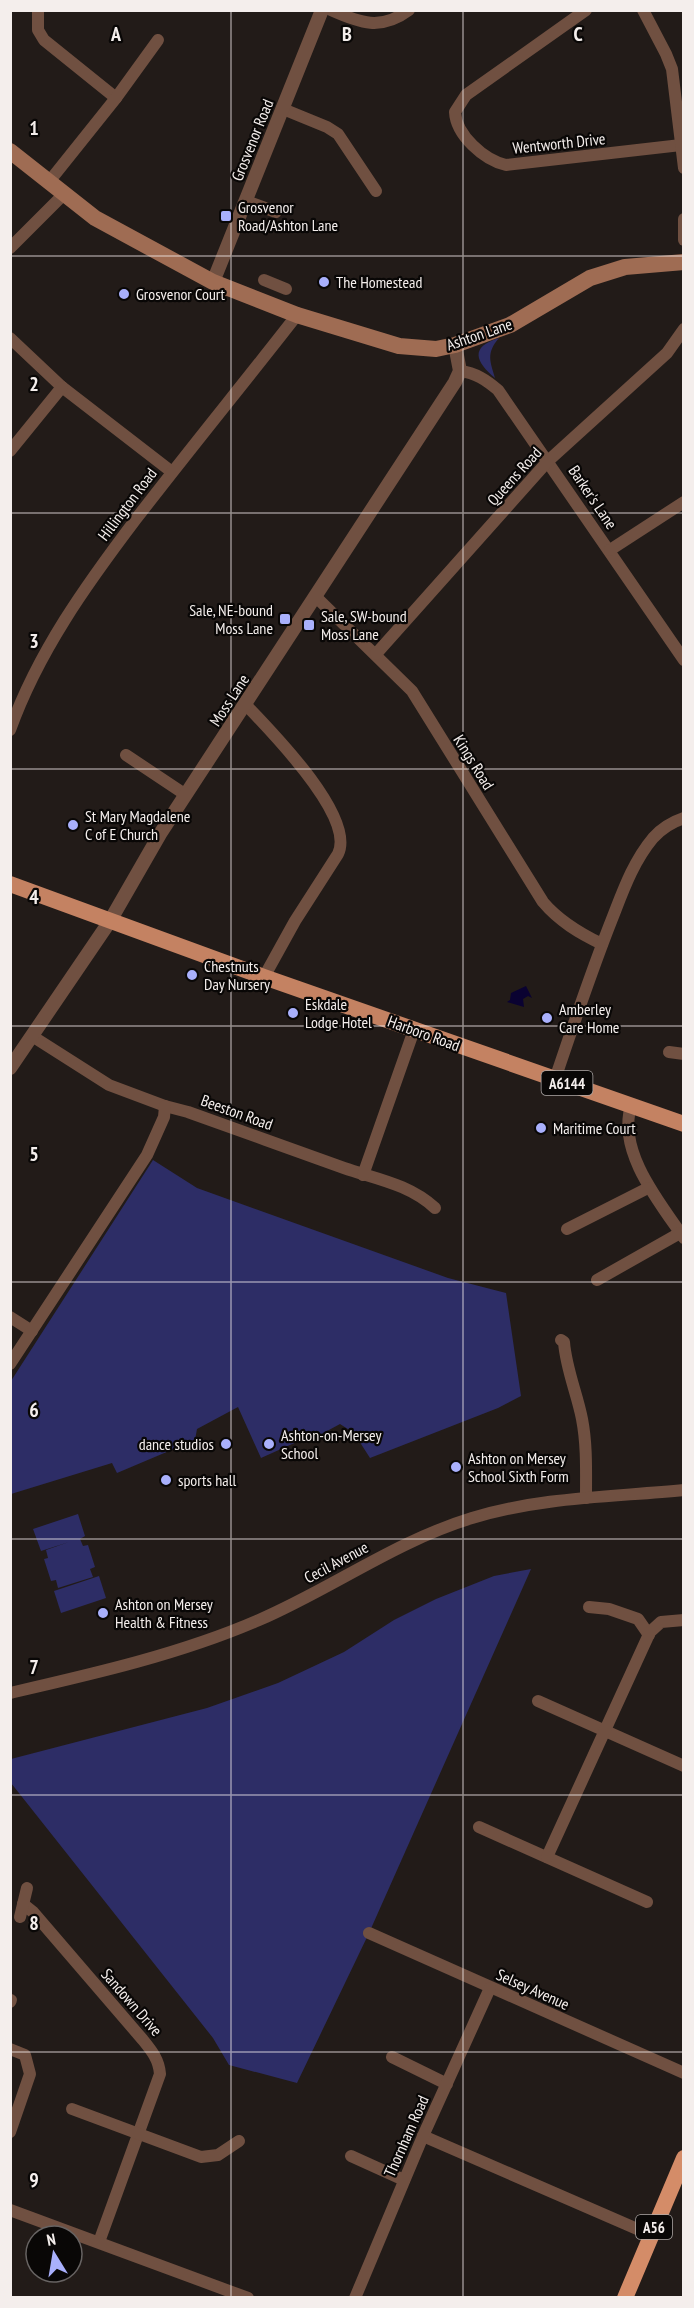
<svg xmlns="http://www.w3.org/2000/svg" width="694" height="2308" font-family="'PT Sans Narrow',sans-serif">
  <rect width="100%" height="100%" fill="#221b18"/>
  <g fill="#2d2d66">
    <path d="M499 338C486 353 490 361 495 378 476 362 469 347 499 338Z"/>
    <polygon points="153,1160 197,1188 448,1278 506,1293 521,1396 498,1408 370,1458 354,1433 340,1424 305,1443 301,1440 261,1458 238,1407 197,1429 195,1440 117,1473 112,1463 11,1494 11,1381"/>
    <polygon points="78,1514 85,1536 80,1539 83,1546 88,1545 95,1567 90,1569 93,1577 58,1588 56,1580 51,1581 44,1559 48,1558 46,1550 69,1542 41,1551 33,1529"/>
    <polygon points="531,1569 369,1933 297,2083 229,2065 213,2038 11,1783 11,1759 207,1708 278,1683 344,1652 394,1620 436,1599 494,1576"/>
    <polygon points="99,1576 106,1598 61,1613 54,1591"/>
  </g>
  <polygon fill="#0a0231" points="526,986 532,998 528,996 523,999 524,1007 507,1002 510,1000 511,993"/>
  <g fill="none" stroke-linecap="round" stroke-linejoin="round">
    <g stroke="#705041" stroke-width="12">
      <polyline points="38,10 38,30 44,40 116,98"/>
      <path d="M331 10C360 23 381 31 409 10"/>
      <path d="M586 10 466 95 455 112C456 135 484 160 506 165L681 145"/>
      <polyline points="643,10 666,54 672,69 684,168"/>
      <polyline points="283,109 327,127 338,134 376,191"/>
      <polyline points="48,183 116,98 158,40"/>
      <polyline points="246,201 276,212"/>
      <polyline points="684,219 684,240"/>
      <polyline points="10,248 63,195"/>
      <polyline points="264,280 286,289"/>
      <polyline points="10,338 62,387 172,472"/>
      <path d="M460 371C476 373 486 380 498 390L684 660"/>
      <polyline points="10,451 62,387"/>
      <polyline points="610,550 684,502"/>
      <path d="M316 597 412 691 543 902C559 921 579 933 602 944"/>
      <polyline points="376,654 548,461 667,353 684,329"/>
      <path d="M246 705C271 731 356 817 338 854L295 921 264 977"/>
      <path d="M10 730C38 652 86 585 136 519 189 450 244 383 297 315"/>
      <polyline points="126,755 186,795"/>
      <path d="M32 1036 109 1085 165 1106 188 1112C240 1131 292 1149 344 1168 376 1179 409 1184 435 1208"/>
      <polyline points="669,1052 684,1054"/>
      <path d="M555 1079C573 1026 591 972 612 919 623 891 633 862 653 838 661 829 672 822 684 818"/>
      <path d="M631 1106C617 1151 659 1202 684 1238"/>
      <polyline points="363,1175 414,1030"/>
      <polyline points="567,1229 648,1188"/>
      <polyline points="597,1280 680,1233"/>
      <polyline points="10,1317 32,1331"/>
      <path d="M561 1340 564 1342C566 1369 577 1393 582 1419 587 1445 586 1471 586 1498"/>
      <polyline points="10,1364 147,1155 164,1117 165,1106"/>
      <polyline points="589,1607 609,1609 638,1619 649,1635"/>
      <path d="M10 1693C93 1674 181 1654 259 1620 331 1589 396 1541 472 1518 540 1497 613 1497 684 1490"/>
      <polyline points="538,1701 684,1766"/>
      <polyline points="479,1827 647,1902"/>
      <polyline points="547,1857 650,1632 661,1622 684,1620"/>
      <path d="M23 1904 33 1912 143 2040C152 2051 159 2060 160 2074L99 2242"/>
      <polyline points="20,1917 27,1888"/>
      <polyline points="369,1933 684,2073"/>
      <polyline points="10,2002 11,2000"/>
      <polyline points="10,2049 25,2055 30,2074 10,2132"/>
      <polyline points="392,2057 447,2084"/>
      <polyline points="72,2109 201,2157 218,2155 239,2141"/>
      <polyline points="423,2136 651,2235"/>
      <polyline points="351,2156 404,2180"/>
      <polyline points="10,2210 248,2298"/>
      <polyline points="355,2298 423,2136 490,1988"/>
    </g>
    <g stroke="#705041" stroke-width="14">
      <polyline points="213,282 322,10"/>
      <polyline points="10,1068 110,921 160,834 455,382 460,371 455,345"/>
    </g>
    <polyline stroke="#9f6c53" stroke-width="16" points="10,151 95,218 213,282 297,315 399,346 436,349 455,345 510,325 590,278 625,267 684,262"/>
    <polyline stroke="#c48262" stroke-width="16" points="10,884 264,977 684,1124"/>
    <polyline stroke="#d48c68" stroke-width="16" points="625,2298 684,2158"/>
  </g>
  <path fill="none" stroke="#f4eeec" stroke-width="1.5" stroke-opacity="0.55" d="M231 10V2298M463 10V2298M10 256H684M10 513H684M10 769H684M10 1026H684M10 1282H684M10 1539H684M10 1795H684M10 2052H684"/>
  <g fill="#a9b0fc" stroke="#090706" stroke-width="2">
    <rect x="220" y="210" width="12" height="12" rx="3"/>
    <circle cx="324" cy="282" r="6"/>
    <circle cx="124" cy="294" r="6"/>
    <rect x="279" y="613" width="12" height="12" rx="3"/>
    <rect x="303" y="619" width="12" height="12" rx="3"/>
    <circle cx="73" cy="825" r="6"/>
    <circle cx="192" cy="975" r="6"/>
    <circle cx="293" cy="1013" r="6"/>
    <circle cx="547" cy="1018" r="6"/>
    <circle cx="541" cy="1128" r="6"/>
    <circle cx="226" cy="1444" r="6"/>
    <circle cx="269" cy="1444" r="6"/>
    <circle cx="456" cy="1467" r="6"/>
    <circle cx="166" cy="1480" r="6"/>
    <circle cx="103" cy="1613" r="6"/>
  </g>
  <g text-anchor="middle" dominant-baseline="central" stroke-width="4.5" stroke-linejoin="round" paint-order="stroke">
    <g fill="#090706" stroke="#aea9a7" stroke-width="1.5">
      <rect x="541.5" y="1071" width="51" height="24" rx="4.5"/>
      <rect x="636" y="2215" width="36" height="24" rx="4.5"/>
    </g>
    <g font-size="15" font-weight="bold" fill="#f4eeec">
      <text x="567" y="1083">A6144</text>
      <text x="654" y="2227">A56</text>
    </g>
    <g font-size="16" fill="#f4eeec" stroke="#090706">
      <text transform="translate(252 140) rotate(-68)">Grosvenor Road</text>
      <text transform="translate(559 143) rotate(-6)">Wentworth Drive</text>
      <text transform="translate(479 334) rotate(-19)">Ashton Lane</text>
      <text transform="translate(514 476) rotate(-48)">Queens Road</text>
      <text transform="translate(593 497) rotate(56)">Barker's Lane</text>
      <text transform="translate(127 504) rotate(-53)">Hillington Road</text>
      <text transform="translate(229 700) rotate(-57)">Moss Lane</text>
      <text transform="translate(474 762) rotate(58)">Kings Road</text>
      <text transform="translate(424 1033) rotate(20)">Harboro Road</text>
      <text transform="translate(237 1112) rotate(20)">Beeston Road</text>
      <text transform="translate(336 1562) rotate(-28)">Cecil Avenue</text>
      <text transform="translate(533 1989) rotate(24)">Selsey Avenue</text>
      <text transform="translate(132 2002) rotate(49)">Sandown Drive</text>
      <text transform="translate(406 2136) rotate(-66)">Thornham Road</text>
    </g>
    <g font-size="16" fill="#f4eeec" stroke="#090706" text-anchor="start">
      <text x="238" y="207">Grosvenor<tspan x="238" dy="18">Road/Ashton Lane</tspan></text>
      <text x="336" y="282">The Homestead</text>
      <text x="136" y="294">Grosvenor Court</text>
      <text x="273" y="610" text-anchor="end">Sale, NE-bound<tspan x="273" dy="18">Moss Lane</tspan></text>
      <text x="321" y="616">Sale, SW-bound<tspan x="321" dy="18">Moss Lane</tspan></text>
      <text x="85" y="816">St Mary Magdalene<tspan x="85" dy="18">C of E Church</tspan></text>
      <text x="204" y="966">Chestnuts<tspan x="204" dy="18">Day Nursery</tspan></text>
      <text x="305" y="1004">Eskdale<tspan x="305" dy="18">Lodge Hotel</tspan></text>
      <text x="559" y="1009">Amberley<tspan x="559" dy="18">Care Home</tspan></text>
      <text x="553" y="1128">Maritime Court</text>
      <text x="281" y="1435">Ashton-on-Mersey<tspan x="281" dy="18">School</tspan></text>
      <text x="214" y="1444" text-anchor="end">dance studios</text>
      <text x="468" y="1458">Ashton on Mersey<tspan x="468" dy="18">School Sixth Form</tspan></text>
      <text x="178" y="1480">sports hall</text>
      <text x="115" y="1604">Ashton on Mersey<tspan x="115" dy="18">Health &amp; Fitness</tspan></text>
    </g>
  </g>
  <g font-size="20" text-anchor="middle" font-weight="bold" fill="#f4eeec" stroke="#090706" stroke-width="4.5" stroke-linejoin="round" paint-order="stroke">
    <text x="116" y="41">A</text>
    <text x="347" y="41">B</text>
    <text x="578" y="41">C</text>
    <text x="34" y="135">1</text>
    <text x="34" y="391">2</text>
    <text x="34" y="648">3</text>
    <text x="34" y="904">4</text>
    <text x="34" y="1161">5</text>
    <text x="34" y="1417">6</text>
    <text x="34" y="1674">7</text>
    <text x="34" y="1930">8</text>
    <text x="34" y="2187">9</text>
  </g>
  <rect width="694" height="2308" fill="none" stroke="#f4eeec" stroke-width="24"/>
  <g transform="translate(54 2254) rotate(349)"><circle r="28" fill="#090706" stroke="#676362" stroke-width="1.5"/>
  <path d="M0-4.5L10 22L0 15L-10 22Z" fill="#a9b0fc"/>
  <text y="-9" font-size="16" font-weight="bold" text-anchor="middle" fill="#f4eeec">N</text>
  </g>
</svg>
